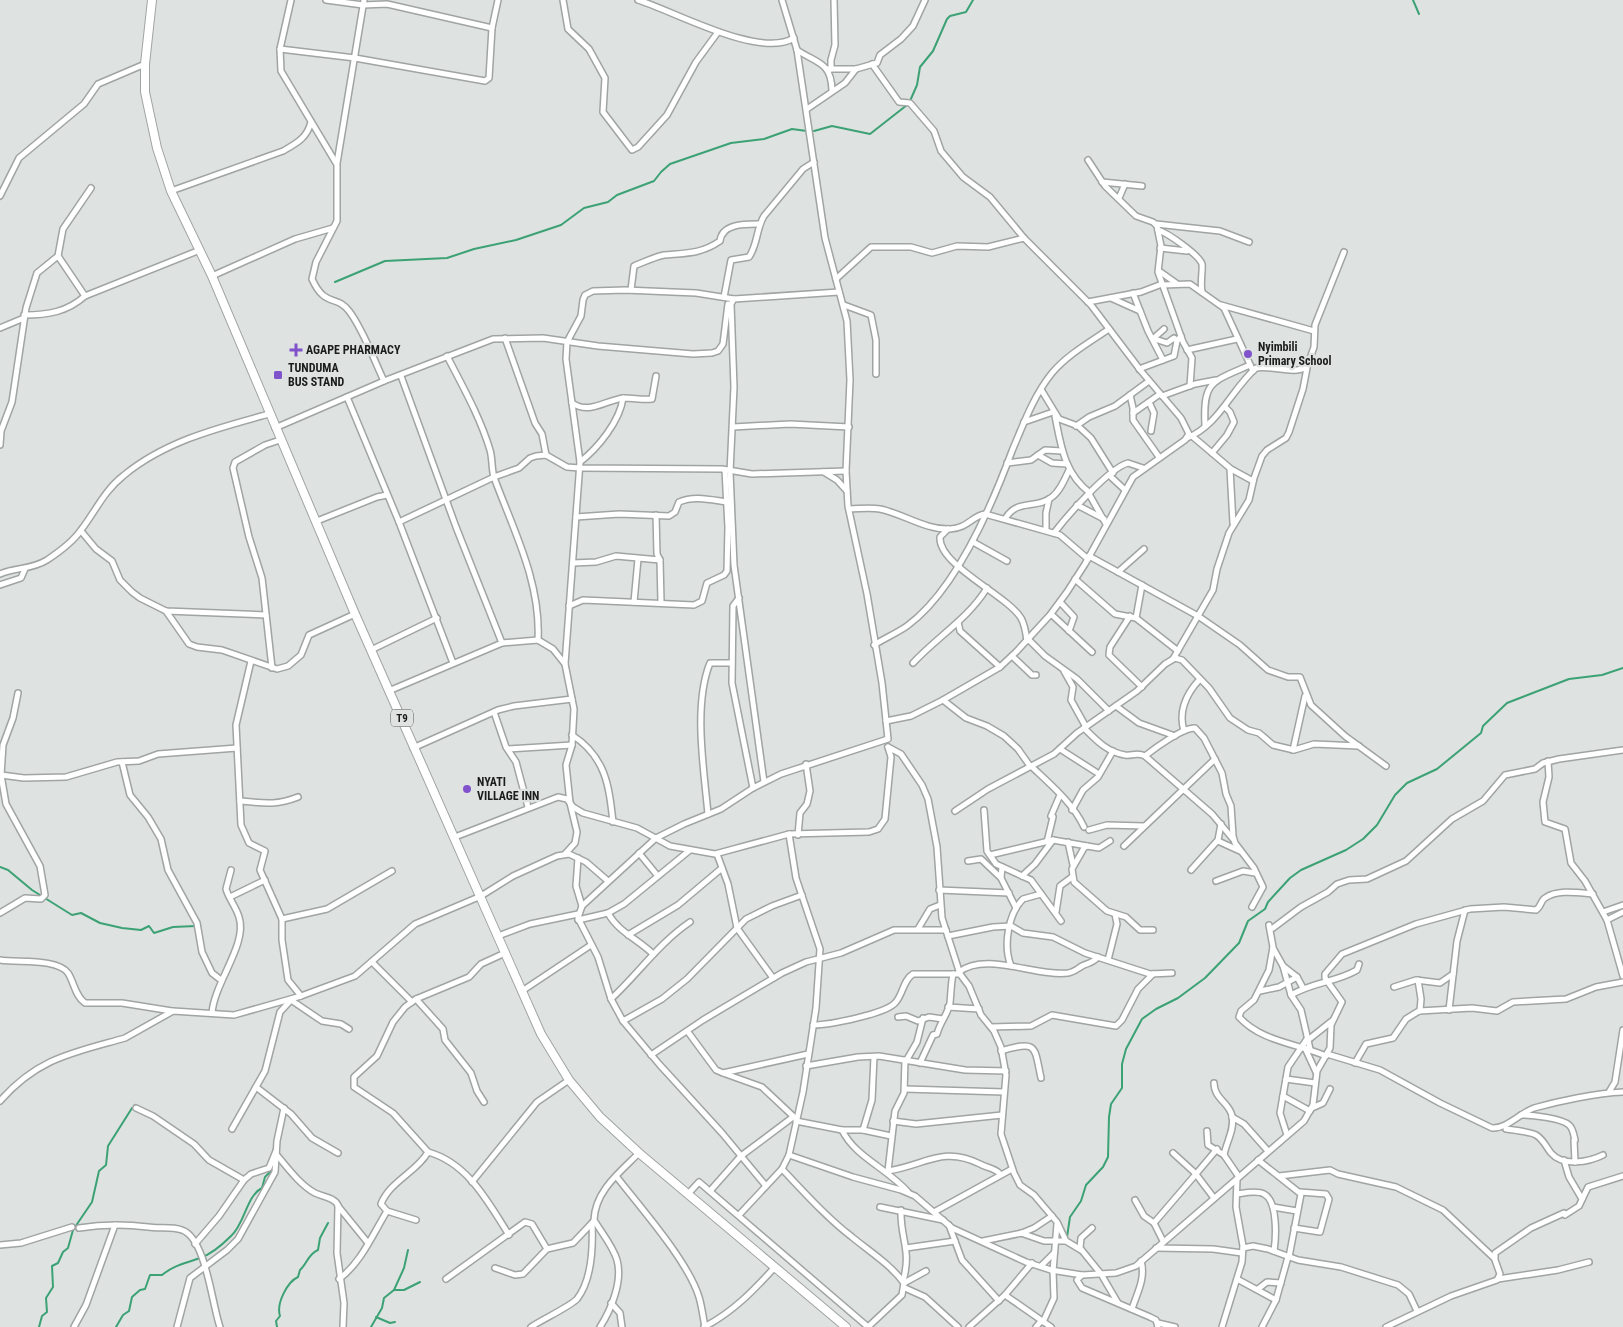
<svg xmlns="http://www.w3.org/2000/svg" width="1623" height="1327" font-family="'Roboto Condensed',sans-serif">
  <rect width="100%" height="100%" fill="#dee2e0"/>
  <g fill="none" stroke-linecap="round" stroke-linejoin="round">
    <g stroke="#3ca276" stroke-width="2">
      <polyline points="1413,0 1419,14"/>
      <polyline points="910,101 917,85 920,67 933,51 947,19 950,16 966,12 973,0"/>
      <polyline points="814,131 832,126 870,134 907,105"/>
      <polyline points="335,282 385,261 447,258 474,249 516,240 561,225 584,208 608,202 617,195 654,181 661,172 670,164 731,143 764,139 792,129 807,131"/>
      <polyline points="0,867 8,870 32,890 72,915 81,913 100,923 122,928 141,930 149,926 154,933 173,927 196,926"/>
      <polyline points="1067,1237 1070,1217 1081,1201 1086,1185 1103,1167 1108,1157 1109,1117 1111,1104 1122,1088 1122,1064 1126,1049 1142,1019 1156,1009 1178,998 1205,978 1239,943 1248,921 1265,909 1268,902 1290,878 1301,870 1346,850 1363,839 1377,825 1395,795 1407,783 1437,769 1481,733 1483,726 1507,703 1569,679 1602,675 1623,668"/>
      <polyline points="394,1290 404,1290 420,1282"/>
      <polyline points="376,1317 390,1323 395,1322"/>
      <polyline points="39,1327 42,1316 47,1312 46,1298 53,1287 52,1266 58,1263 63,1252 68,1248 73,1230 92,1202 99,1171 106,1165 108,1146 132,1108"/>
      <path d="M116 1327 123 1315 129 1311 132 1297 140 1290 145 1289 150 1275H162C176 1264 184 1264 200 1258 212 1254 223 1244 231 1236 245 1224 246 1196 262 1188L265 1177 272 1170 273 1166"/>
      <path d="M277 1327 276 1321 280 1316C276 1304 287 1282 298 1277L300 1270C307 1264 308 1254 318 1250L320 1238 328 1223"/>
      <polyline points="371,1327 382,1308 384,1298 394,1290 404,1268 408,1250"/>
    </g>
    <defs>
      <g id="minor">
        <polyline points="291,0 280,49 281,71 336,163"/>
        <polyline points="326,0 363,5 387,4 492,28"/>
        <path d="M364 0 337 163V221L316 262 312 279C325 308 336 294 349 311 363 329 374 360 384 381"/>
        <polyline points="563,0 568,29 589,49 605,78 603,112 632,150 638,147 667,115 696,62 718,32"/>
        <path d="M638 0C674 11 759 59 794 38"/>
        <polyline points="280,49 355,58 485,81 489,78 492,28 498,0"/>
        <path d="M797 50C818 64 831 62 832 90"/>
        <polyline points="872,64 899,102 910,103 934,131 941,151 963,177 990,197 1024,238 1091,305 1141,371 1181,418 1189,434 1185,440 1133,477 1085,564 1067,592 1050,615 1016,652 1000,667 943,700 911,716 886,721"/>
        <polyline points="828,69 856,69 877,63 880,55 901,39 913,26 925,0"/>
        <polyline points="831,69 831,60 835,45 834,0"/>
        <polyline points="807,109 845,83 856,69"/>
        <polyline points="1088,160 1105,186 1136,216 1153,222 1157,226 1161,246 1158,272 1183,342 1192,358 1190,386"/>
        <polyline points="1102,182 1142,186"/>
        <path d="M171 191 283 151C297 143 307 138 311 122"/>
        <polyline points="0,196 19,158 84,104 98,84 145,64"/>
        <polyline points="1119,198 1125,184"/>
        <polyline points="1156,224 1220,231 1249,242"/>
        <path d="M1158 230C1168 233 1199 255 1202 264 1203 270 1200 282 1202 292"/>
        <polyline points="1160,248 1187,251"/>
        <polyline points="58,256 85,296"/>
        <polyline points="1159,271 1176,283"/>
        <polyline points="212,276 295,239 333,228"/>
        <polyline points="836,279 871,247 911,247 932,253 957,246 988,247 1024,238"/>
        <polyline points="1163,285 1190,284 1224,308 1253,371"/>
        <path d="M631 290 634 266C644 262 654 257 664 255 686 253 701 254 720 241 722 223 746 224 760 224"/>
        <polyline points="1133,293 1148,331 1163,360"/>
        <path d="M724 297 731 260 749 257C758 244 756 229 764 216L803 169 814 162"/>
        <polyline points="1111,298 1140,311"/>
        <polyline points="1088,302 1141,292 1162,284"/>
        <polyline points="844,305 871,315 876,340 876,374"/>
        <polyline points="1221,305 1314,331"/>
        <path d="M24 315C48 315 67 312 85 296L200 250"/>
        <polyline points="0,328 24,318"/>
        <polyline points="1155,337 1164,329"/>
        <polyline points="505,338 535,423 542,434 546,455"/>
        <polyline points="1152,338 1167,343 1174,338 1177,341"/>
        <polyline points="1187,350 1237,339"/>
        <path d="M447 356C463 387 480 417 490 450 493 460 491 471 495 480 514 531 541 583 538 640"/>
        <polyline points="1139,369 1174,356 1177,341 1181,336"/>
        <polyline points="401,376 456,527 502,643"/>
        <polyline points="1042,391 1059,419 1078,426 1091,438 1113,473"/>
        <polyline points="1130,395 1133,408 1133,420 1159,457"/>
        <polyline points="1162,396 1195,384 1216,380"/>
        <polyline points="347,397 399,522 453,663"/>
        <polyline points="1149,402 1154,413 1151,431"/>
        <path d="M572 403C590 415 605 400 624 398 634 398 643 400 652 399L656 376"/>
        <polyline points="1133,413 1160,394"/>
        <path d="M1055 416C1061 446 1064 473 1090 493"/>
        <polyline points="1024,422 1053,412"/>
        <polyline points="1076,426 1089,417 1115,406 1149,381"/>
        <path d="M1205 426C1203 381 1211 382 1250 365"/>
        <polyline points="733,427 790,424 849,427"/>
        <polyline points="275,428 384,381 493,339 543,338 598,346 693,354 712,353 718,351 723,344 728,304"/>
        <polyline points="1192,436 1231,469 1253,481"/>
        <path d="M1187 438C1219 425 1231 390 1256 368 1272 365 1293 375 1307 367L1314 347 1315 325 1344 252"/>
        <polyline points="0,445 1,431 12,402 26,308 37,273 58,256 63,229 91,188"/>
        <polyline points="1212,453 1227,435 1234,422 1230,412 1225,407"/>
        <polyline points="1038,455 1052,463 1067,464"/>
        <path d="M580 462C598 448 620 421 623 398"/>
        <polyline points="1007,463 1031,460 1045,450 1062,451"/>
        <polyline points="1230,469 1233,523"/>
        <polyline points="824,472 837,480 847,491"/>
        <polyline points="1110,476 1125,490"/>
        <polyline points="1089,494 1106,524"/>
        <polyline points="1077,505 1104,519"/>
        <path d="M849 509C859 509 869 507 880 509 904 514 925 530 950 529 968 528 972 516 985 514L1060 535 1088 559"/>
        <polyline points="656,515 657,554 660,560 661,602"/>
        <path d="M576 517 619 514 669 516 675 512 679 502C694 495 712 500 727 502"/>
        <path d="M1005 519C1017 498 1036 510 1052 497 1060 491 1065 479 1069 470"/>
        <polyline points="317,521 377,497 387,495"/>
        <polyline points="399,522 494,477 519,468 530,458 536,456 546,455 567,467 580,468 722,469 752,474 846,471"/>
        <path d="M948 529 940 537C938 565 1007 595 1021 618 1025 625 1026 633 1027 641"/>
        <polyline points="1046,530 1046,513 1049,499"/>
        <polyline points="81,531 96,549 112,561 120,580 132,592 140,598 166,611 266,615"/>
        <path d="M1054 533C1067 516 1109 468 1128 463L1143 468"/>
        <polyline points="973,542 1007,561"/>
        <polyline points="1089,556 1198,616"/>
        <polyline points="573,563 596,562 616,556 660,560"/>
        <polyline points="1118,572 1144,549"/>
        <path d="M0 574C16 567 31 570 47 560 59 552 73 542 81 530 95 512 104 491 123 476 165 441 218 428 269 414"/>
        <polyline points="1075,579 1115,614 1136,618 1178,651"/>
        <polyline points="0,585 21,578 25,569"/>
        <polyline points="739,598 733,606 732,683 753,788"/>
        <polyline points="634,602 638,559"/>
        <polyline points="1060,602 1074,617 1069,631"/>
        <polyline points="569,606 583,600 694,605 702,601 707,583 724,575 727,571 728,527 725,470"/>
        <polyline points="166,611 189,644 197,647 222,650 277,669 288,666 301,655 309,635 355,614"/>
        <polyline points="1051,614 1092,652"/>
        <polyline points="1130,616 1110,647 1109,655 1142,687"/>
        <polyline points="1198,616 1240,645 1268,670 1288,677 1300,677 1311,705 1345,736 1386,766"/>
        <polyline points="1136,618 1142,585"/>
        <polyline points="958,622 960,631 1000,667"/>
        <polyline points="1029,640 1045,656 1077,679 1109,711"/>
        <path d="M874 645C885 638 897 633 907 626 955 591 992 505 1012 451 1023 425 1034 395 1052 373 1067 355 1090 342 1109 329"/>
        <polyline points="371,650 437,618"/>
        <polyline points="1012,656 1032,675 1036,675"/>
        <polyline points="1173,659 1213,590 1217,569 1229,533 1249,500 1254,478 1262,456 1267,450 1286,438 1289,432 1303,389 1307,368"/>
        <polyline points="251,661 236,725 241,825 249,843 265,851 260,870 282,919 282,940 288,980 301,996"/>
        <path d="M913 663C937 637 968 619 987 588"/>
        <polyline points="565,664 580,462 566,359 567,342 581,316 583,300 585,295 593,291 625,290 696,293 734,299"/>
        <polyline points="272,668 262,578 249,537 233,468 235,462 265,445 280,440"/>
        <polyline points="1064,671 1073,687 1071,700 1086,727"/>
        <polyline points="391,690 502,643 538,640 553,649 565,664 574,709 572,745 566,765 570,803 577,832 575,843 565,854"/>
        <polyline points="943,700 966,718 987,726 1004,736 1018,749 1030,766"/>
        <polyline points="1116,706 1139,723 1175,736"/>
        <polyline points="494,712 506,747 516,762 528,807"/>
        <path d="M1084 728C1096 740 1107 752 1125 755 1132 756 1137 752 1145 756L1212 814 1233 839"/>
        <path d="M1184 731C1178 711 1186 694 1200 679"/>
        <path d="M572 735C606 757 609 786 613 822"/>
        <polyline points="888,747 901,754 922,785 928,799 937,847 942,918 960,974 969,986 981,1015 994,1031 1001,1047 1006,1075 1001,1134 1014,1173 1020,1185 1034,1195 1057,1222 1066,1241 1081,1250"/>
        <polyline points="413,748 498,710 514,706 572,699"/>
        <polyline points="508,749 572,745"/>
        <polyline points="1060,749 1099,774"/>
        <polyline points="1293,750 1305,696"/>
        <path d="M1145 756C1155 748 1184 727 1195 728L1204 738 1222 773 1226 794 1231 806 1233 836 1235 843 1254 868 1263 887 1252 907"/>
        <polyline points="1548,761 1549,777 1543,802 1545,822 1565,829 1571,863 1585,881 1607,920 1623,976"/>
        <polyline points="122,762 130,795 148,817 161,839 168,870 197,923 202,952 212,973 221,980"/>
        <path d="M1031 766C1050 784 1073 803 1084 827"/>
        <polyline points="1,775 24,778 66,777 117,762 139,761 158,754 237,748"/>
        <polyline points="764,782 734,565 730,472 734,387 731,304 734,299 839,292"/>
        <path d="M240 801C263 803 275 806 298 797"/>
        <polyline points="984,810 987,851 996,864 1031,880 1061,921"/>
        <polyline points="1072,810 1083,790 1098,777 1113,751"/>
        <polyline points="955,811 988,789 1054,754 1077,733 1137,691 1165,664 1175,658 1182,660 1209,688 1230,718 1248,730 1259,733 1273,745 1294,750 1314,744 1359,746"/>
        <path d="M708 814C704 770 693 705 710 663H731"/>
        <polyline points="1051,816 1060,795"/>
        <polyline points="1089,830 1107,825 1144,826"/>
        <polyline points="798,835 800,813 807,804 810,791 806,764"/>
        <polyline points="455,837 558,797 567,799 573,807 583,813 637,828 670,846 715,854 789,834 869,832 878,829 885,819 891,757 888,747"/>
        <polyline points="1110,841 1099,848 1087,846 1084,848 1072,869 1074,882 1107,911 1126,917 1140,930 1153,930"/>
        <polyline points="1218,841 1240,851"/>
        <polyline points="1047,842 1053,817"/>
        <polyline points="1068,842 1073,865"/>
        <polyline points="1124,846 1215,759"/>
        <polyline points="639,853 657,875"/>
        <polyline points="717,854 728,884 737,928 773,978"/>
        <polyline points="990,855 1053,840 1087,846"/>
        <polyline points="578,858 576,886 582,906"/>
        <polyline points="968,861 981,859 1001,878"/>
        <polyline points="1002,867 1001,878 1016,908"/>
        <polyline points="1191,870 1218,840 1221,824"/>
        <polyline points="1022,876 1035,864 1053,840"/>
        <polyline points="1216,881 1243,871 1255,873"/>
        <polyline points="939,890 1009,893"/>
        <polyline points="230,897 265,880"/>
        <polyline points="1056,912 1060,886 1072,877"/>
        <polyline points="1603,912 1623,905"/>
        <polyline points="0,913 25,898 41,899 45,895 40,866 6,804 1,775 3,745 13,718 18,693"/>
        <path d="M608 913C618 932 638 939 653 954"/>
        <polyline points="282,919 327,909 392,871"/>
        <polyline points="578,920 608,913 624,904 690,850"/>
        <polyline points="1607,920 1623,912"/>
        <path d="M1269 925 1273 947 1269 970 1254 1000 1241 1011 1239 1017C1262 1042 1296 1043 1326 1056"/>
        <polyline points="1273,928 1301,907 1328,892 1337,884 1349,880 1367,879 1406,861 1452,819 1483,801 1505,775 1535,769 1543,763 1559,759 1623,750"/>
        <polyline points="918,929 930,909 940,905"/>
        <polyline points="628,935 678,905 722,868"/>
        <polyline points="498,936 530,924 578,914"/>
        <polyline points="948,936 993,927 1011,926 1023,933 1053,937 1085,953 1150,974 1172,973"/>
        <polyline points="1273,948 1283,966 1291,995 1301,1010 1310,1049"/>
        <path d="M0 960C18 963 57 958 68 973 74 982 75 996 85 1003H122L172 1011"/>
        <polyline points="1108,960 1117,924 1115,914"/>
        <polyline points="372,962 412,1002"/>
        <path d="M1011 966C1003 946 1008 914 1023 899L1041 894"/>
        <polyline points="1283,966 1297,977 1303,988"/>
        <path d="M959 972C986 951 1036 977 1068 973 1074 972 1077 969 1082 966 1088 963 1093 963 1098 957"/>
        <polyline points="1418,980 1421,999 1420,1011"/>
        <polyline points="1394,987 1416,980 1440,983 1453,974"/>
        <polyline points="522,991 591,945"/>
        <polyline points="1260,991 1279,987 1297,977"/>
        <path d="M1291 995C1313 982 1337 982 1357 970L1359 964"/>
        <polyline points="416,999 443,1029 445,1040 471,1073 477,1091 484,1102"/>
        <path d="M611 999C638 974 659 943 690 922"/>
        <polyline points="948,1007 979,1009"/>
        <polyline points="1449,1010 1457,941 1465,910"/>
        <path d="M212 1013C214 983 248 944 239 917 236 907 229 899 226 889L231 870"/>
        <polyline points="898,1017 906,1016 918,1021 929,1017 943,1019"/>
        <polyline points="623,1021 662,999 687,979 746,919 772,906 802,895"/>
        <path d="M813 1025C829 1025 885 1014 895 1003 903 995 903 980 913 974H960"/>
        <polyline points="991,1027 1031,1026 1052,1015 1116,1026 1122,1020 1138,989 1153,974"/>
        <polyline points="688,1032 716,1070 723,1073 808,1054"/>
        <polyline points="1308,1040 1332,1021"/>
        <polyline points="1305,1048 1316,1072"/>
        <path d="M1001 1051C1038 1040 1034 1046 1041 1078"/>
        <path d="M1327 1054 1380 1070 1440 1103 1492 1128C1507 1129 1520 1113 1534 1108 1559 1101 1597 1093 1623 1092"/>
        <polyline points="651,1055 703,1020 782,973 806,962 841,953 894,930 946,930"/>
        <polyline points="906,1061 917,1042 923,1018"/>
        <path d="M920 1063 933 1035 937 1034C940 1022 948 1014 950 1003 951 993 951 984 953 974"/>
        <polyline points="1355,1063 1366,1044 1393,1038 1406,1019 1419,1011 1472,1008 1497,1011 1513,1002 1566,999 1596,987 1623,982"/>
        <polyline points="806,1066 858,1057 879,1056 965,1070 1006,1071"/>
        <polyline points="723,1073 762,1087 794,1117"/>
        <polyline points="1286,1079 1315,1083"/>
        <path d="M1214 1083C1214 1099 1230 1103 1232 1116 1235 1129 1226 1143 1224 1155L1239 1177"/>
        <polyline points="256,1087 291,1114 312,1138 338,1153"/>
        <polyline points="905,1089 1004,1092"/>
        <polyline points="1609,1092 1615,1082 1623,1030"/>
        <polyline points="1283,1096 1310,1111"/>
        <path d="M0 1101C38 1058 72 1053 125 1038L173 1011 234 1015 301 996 355 976 415 924 481 896 513 876 557 856 569 854 586 862 608 881"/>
        <polyline points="136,1108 153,1116 194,1144 209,1160 244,1180"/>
        <polyline points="1312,1108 1323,1103 1330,1089"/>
        <path d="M1521 1115C1531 1115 1562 1118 1569 1125 1573 1128 1574 1136 1575 1140"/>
        <polyline points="1232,1117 1244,1124 1268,1151"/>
        <polyline points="796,1121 842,1130 863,1130 891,1136"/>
        <polyline points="893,1121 916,1124 1002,1115"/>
        <polyline points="232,1129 265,1071 280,1012 291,1000 322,1021 341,1024 349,1029"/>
        <path d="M1506 1129C1512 1130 1532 1132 1536 1135 1544 1140 1546 1147 1551 1153 1563 1167 1589 1162 1603 1155"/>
        <path d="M842 1130C855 1157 887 1168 908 1192"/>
        <polyline points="863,1130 872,1100 874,1057"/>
        <polyline points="1207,1131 1208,1145 1224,1155"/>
        <polyline points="1287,1135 1280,1113 1288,1067 1307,1039"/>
        <polyline points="1574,1140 1575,1162"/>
        <path d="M428 1152C468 1163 488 1202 509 1235"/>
        <polyline points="1173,1153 1195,1173 1214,1198"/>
        <path d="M276 1154C287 1167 300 1185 315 1193 323 1197 334 1197 338 1205L337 1253 344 1303 343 1327"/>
        <polyline points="789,1155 853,1177 901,1190 915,1196 952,1228 1026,1262 1051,1270 1082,1275"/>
        <polyline points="1258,1160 1301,1194 1289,1257"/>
        <polyline points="1564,1160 1569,1177 1582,1199"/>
        <path d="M782 1169C804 1192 826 1217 852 1237 869 1251 891 1265 904 1283L902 1295 868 1327"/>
        <path d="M887 1171C924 1166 942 1145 980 1164 987 1168 995 1168 1000 1174"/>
        <polyline points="888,1171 895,1111 904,1093 905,1060"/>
        <polyline points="1196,1174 1217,1149"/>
        <path d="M616 1176C640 1207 688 1261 699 1297 702 1307 703 1317 705 1327"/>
        <polyline points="1279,1176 1330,1170 1338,1174 1396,1187 1443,1210 1494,1258"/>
        <polyline points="472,1182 537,1102 569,1080"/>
        <polyline points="766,1186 722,1133 659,1064 623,1021 611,999 598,957 578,918 582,906 656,838 684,824 721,809 753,788 781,774 888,739 882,683 867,594 848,506 846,471 850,380 847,321 825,238 797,50 782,0"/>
        <polyline points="710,1191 741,1156 793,1117"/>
        <polyline points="688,1194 699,1182 868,1327"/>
        <path d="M1237 1194C1244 1193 1257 1190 1264 1194 1278 1201 1276 1238 1274 1251"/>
        <polyline points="1135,1200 1144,1216 1154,1223 1163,1241"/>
        <polyline points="338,1206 368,1243"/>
        <polyline points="880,1207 943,1220"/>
        <polyline points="1273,1207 1297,1211"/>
        <path d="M901 1210C900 1239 912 1250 903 1281"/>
        <polyline points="934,1212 1012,1169"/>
        <polyline points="739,1215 782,1169 789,1155 803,1092 816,1008 820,949 796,878 789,834"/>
        <polyline points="1565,1215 1579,1206 1588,1187 1623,1176"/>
        <path d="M416 1220 387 1211 381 1204C390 1181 417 1172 428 1152L393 1113 354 1087V1077L377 1056 393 1022 405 1007 416 999 469 977 481 964 505 953"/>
        <polyline points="1154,1223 1196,1174"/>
        <polyline points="949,1225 962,1260 999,1301"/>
        <path d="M79 1228C103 1224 125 1224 148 1227 159 1229 171 1226 182 1230 206 1238 212 1305 220 1327"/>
        <polyline points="1092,1228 1081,1238 1080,1248 1101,1274 1118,1303"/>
        <polyline points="1294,1228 1320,1232 1329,1199 1326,1194 1300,1192"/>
        <polyline points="1021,1233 1044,1241 1065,1241"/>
        <polyline points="983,1241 1022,1233 1034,1228 1052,1216"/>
        <polyline points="195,1244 219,1216 244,1180 251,1174 269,1168 276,1151"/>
        <polyline points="0,1245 21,1243 72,1227"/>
        <polyline points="906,1248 955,1241"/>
        <polyline points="1156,1248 1213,1249 1242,1253"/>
        <polyline points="1243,1248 1253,1246 1268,1249 1298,1260 1341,1267 1398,1285 1409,1294 1417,1311"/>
        <polyline points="1041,1266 1054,1253"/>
        <polyline points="495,1268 515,1275 523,1274 547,1249 573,1243 593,1222"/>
        <polyline points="1053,1271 1057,1224"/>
        <path d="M339 1279C361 1263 373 1234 387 1211"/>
        <polyline points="446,1279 525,1222 532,1224 547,1249"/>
        <polyline points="1237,1279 1276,1300"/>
        <polyline points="1498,1279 1558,1270 1589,1262"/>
        <polyline points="904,1283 926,1271"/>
        <polyline points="905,1288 925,1297 958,1327"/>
        <polyline points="1258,1289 1267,1282 1281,1283"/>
        <polyline points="1005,1295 1051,1327"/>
        <polyline points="611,1303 620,1313 622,1327"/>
        <path d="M1132 1309C1137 1293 1146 1278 1141 1261"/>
        <polyline points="1043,1322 1054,1298 1053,1271"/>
        <polyline points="1158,1323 1175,1327"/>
        <polyline points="74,1327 86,1305 115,1225"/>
        <polyline points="177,1327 190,1278 227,1250 238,1239 275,1172 277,1141 284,1108"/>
        <path d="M531 1327C541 1320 571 1306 577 1299 592 1280 593 1245 592 1223"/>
        <path d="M600 1327C611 1310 623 1281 617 1260 613 1246 601 1232 594 1220 595 1191 620 1172 639 1153"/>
        <path d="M704 1327C733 1312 753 1291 775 1267"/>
        <polyline points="969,1327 1005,1295 1032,1263"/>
        <polyline points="1036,1327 1041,1321"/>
        <path d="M1158 1327 1156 1320 1150 1317 1082 1288 1077 1280 1082 1275 1116 1273 1136 1266 1304 1121 1313 1105 1317 1071 1330 1048 1331 1025 1342 1002 1325 978V974L1342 954 1416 924 1470 909 1504 907 1536 910C1541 907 1541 900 1545 898 1558 889 1579 893 1593 894"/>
        <polyline points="1222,1327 1242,1262 1243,1246 1236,1207 1237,1179"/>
        <polyline points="1262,1327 1276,1300 1288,1257"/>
        <polyline points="1386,1327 1451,1296 1497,1280 1500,1274 1495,1260 1495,1253 1531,1228 1564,1213"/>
      </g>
      <polyline id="highway" points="152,0 145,64 145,92 157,148 171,191 212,276 355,614 541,1034 569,1080 600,1117 639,1153 846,1327"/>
    </defs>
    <use href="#minor" stroke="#a0a4a2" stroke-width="8"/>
    <use href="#highway" stroke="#a0a4a2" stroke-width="10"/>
    <use href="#minor" stroke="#fff" stroke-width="5"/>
    <use href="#highway" stroke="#fff" stroke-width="8"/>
  </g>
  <g fill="#8053cc" stroke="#dee2e0" stroke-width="2">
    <path d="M293.5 342.5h5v5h5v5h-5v5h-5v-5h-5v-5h5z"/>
    <circle cx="1248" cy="354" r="5"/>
    <rect x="273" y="370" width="10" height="10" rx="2.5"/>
    <circle cx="467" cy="789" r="5"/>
  </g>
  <g text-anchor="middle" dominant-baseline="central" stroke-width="4.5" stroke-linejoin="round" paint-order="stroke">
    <rect fill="#dee2e0" stroke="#565857" stroke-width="1" x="391" y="709.5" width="22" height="17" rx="4"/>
    <g font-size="11" font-weight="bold" fill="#1b1d1c">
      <text x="402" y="718">T9</text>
    </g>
    <g font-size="12" font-weight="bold" fill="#1b1d1c" stroke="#dee2e0" text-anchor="start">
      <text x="1258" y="347">Nyimbili<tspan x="1258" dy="14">Primary School</tspan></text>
      <text x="306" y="350">AGAPE PHARMACY</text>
      <text x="288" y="368">TUNDUMA<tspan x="288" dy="14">BUS STAND</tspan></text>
      <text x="477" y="782">NYATI<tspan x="477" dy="14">VILLAGE INN</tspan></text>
    </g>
  </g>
</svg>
